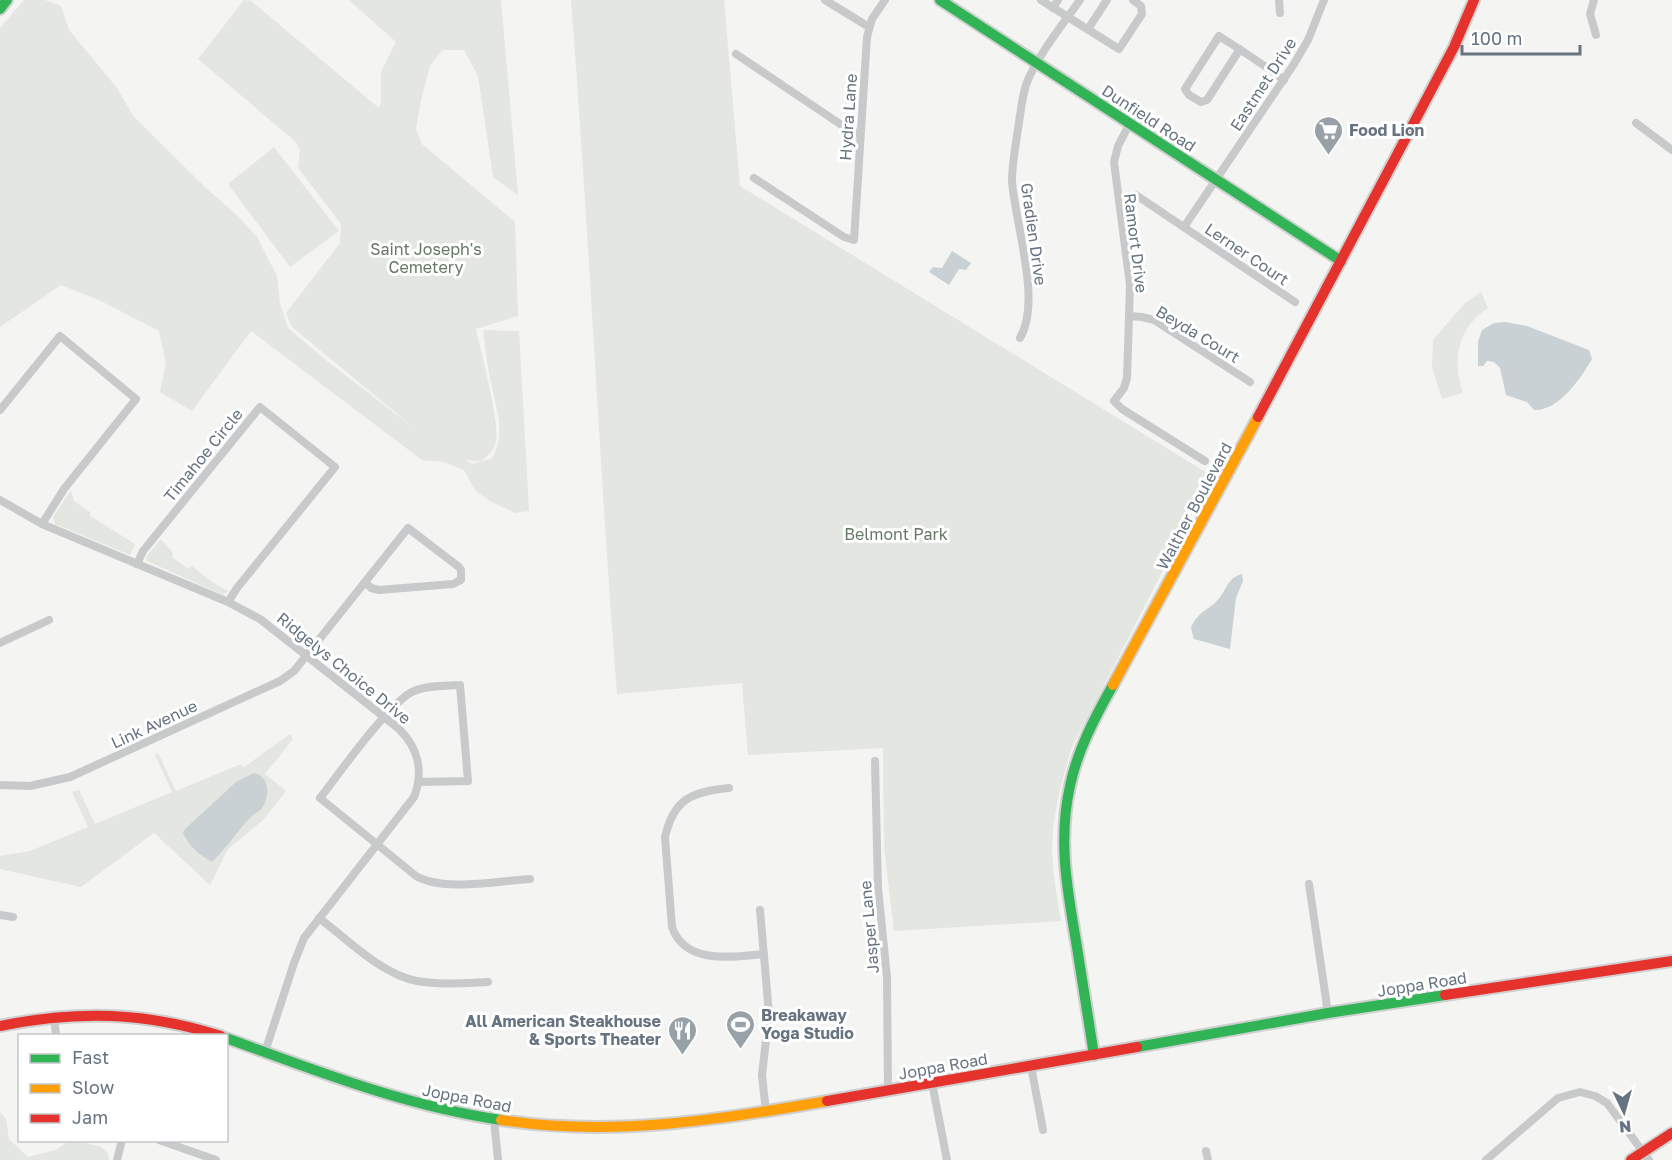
<svg xmlns="http://www.w3.org/2000/svg" width="1672" height="1160" font-family="'Golos Text',sans-serif">
  <rect width="100%" height="100%" fill="#f4f4f2"/>
  <g fill="#e4e6e1">
    <path d="M24 0H45L61 6 69 30 117 88 134 117 206 188 239 217 257 237 277 276 280 303 288 328 327 361 419 432 292 327 286 313 340 243 341 224 298 168 300 151 296 142 198 59 244 0 251 1 379 108 381 102V72L396 42 349 0H501L518 195 493 177 478 76 464 50H442L430 66 421 100 416 129 422 144 515 222 518 316 476 329C481 352 500 423 496 442 494 450 488 455 482 461L465 460 472 464 491 459C509 434 493 400 489 372 486 358 485 344 483 330L519 331 529 511 515 513 490 501 475 490 464 470 444 462 422 460 251 331 192 411 160 392 166 363 159 331 99 300 61 285 0 327V28Z"/>
    <path d="M571 0H724L740 186 1212 476 1072 747C1062 780 1052 816 1052 852 1053 875 1057 898 1061 921L894 931 884 847 883 748 748 755 742 683 617 694C599 463 589 231 571 0Z"/>
    <polygon points="274,147 339,231 290,267 228,184"/>
    <path d="M1481 292 1488 308C1457 328 1452 360 1463 393L1442 399 1432 367 1433 340 1465 303Z"/>
    <polygon points="71,490 74,501 90,512 90,516 135,544 130,555 55,524 53,517"/>
    <polygon points="161,539 173,553 172,557 188,569 192,566 212,582 228,591 223,595 147,561 146,557"/>
    <polygon points="290,734 293,739 265,774 286,791 263,820 228,849 210,885 154,833 81,887 0,869 0,856 30,851 88,827 72,792 79,790 95,824 172,792 155,755 158,753 176,791 241,764 243,768"/>
    <polygon points="0,1112 6,1119 9,1139 28,1157 56,1150 67,1142 82,1142 101,1147 108,1153 109,1160 0,1160"/>
  </g>
  <g fill="#cad1d4">
    <polygon points="952,251 971,263 966,270 959,269 949,285 929,272 933,267 942,268"/>
    <path d="M1505 322 1527 326 1589 350 1592 359C1581 378 1559 411 1534 410L1527 402 1506 395 1500 368 1494 362 1487 361 1483 366H1478V342L1482 330 1494 323Z"/>
    <path d="M1242 574 1243 581 1236 598 1230 649 1194 639 1191 628C1198 610 1211 610 1220 597 1228 587 1228 578 1242 574Z"/>
    <path d="M254 773C270 776 270 796 262 808 260 811 255 813 252 816 237 831 227 848 212 862 199 855 190 847 183 833L185 829 236 782Z"/>
  </g>
  <g fill="none" stroke-linecap="round" stroke-linejoin="round">
    <defs>
      <g id="fast">
        <polyline points="940,0 1341,261"/>
        <polyline points="0,9 7,0"/>
        <path d="M226 1038C317 1071 405 1106 501 1120"/>
        <polyline points="1137,1047 1328,1013 1445,995"/>
        <path d="M1094 1055C1088 1017 1082 979 1076 941 1067 889 1058 839 1070 786 1077 751 1095 717 1113 685"/>
      </g>
      <g id="slow">
        <polyline points="1113,685 1258,417"/>
        <path d="M501 1120C610 1137 720 1120 827 1101"/>
      </g>
      <g id="jam">
        <polyline points="1258,417 1454,47 1474,0"/>
        <polyline points="1445,995 1672,961"/>
        <path d="M0 1026C78 1010 145 1012 221 1036"/>
        <polyline points="827,1101 1137,1047"/>
        <polyline points="1631,1160 1672,1133"/>
      </g>
    </defs>
    <use href="#fast" stroke="#d0d0d0" stroke-width="14"/>
    <use href="#slow" stroke="#d0d0d0" stroke-width="14"/>
    <use href="#jam" stroke="#d0d0d0" stroke-width="14"/>
    <g stroke="#c8c9ca" stroke-width="8">
      <polyline points="825,0 869,27"/>
      <polyline points="1041,0 1119,49 1142,14 1141,6 1133,0"/>
      <polyline points="1279,0 1280,13"/>
      <polyline points="1594,0 1590,14 1596,35"/>
      <polyline points="1053,8 1058,0"/>
      <polyline points="1088,29 1107,0"/>
      <path d="M1240 49 1207 100 1201 102 1189 95 1185 89 1219 36C1241 50 1263 64 1284 80"/>
      <polyline points="736,54 849,130 860,134"/>
      <polyline points="1130,123 1118,146 1114,162 1130,285 1127,378 1124,388 1114,401 1122,409 1205,461"/>
      <polyline points="1636,123 1672,150"/>
      <polyline points="754,178 844,237 854,240 867,37 872,19 885,0"/>
      <polyline points="1136,195 1295,302"/>
      <polyline points="1184,227 1294,64 1308,40 1324,0"/>
      <polyline points="1130,316 1142,317 1154,320 1250,382"/>
      <path d="M1020 338C1042 301 1015 224 1012 181 1012 166 1015 150 1017 135 1020 119 1021 101 1026 85 1035 59 1063 24 1080 0"/>
      <polyline points="0,410 60,336 136,399 64,489 42,524"/>
      <path d="M0 500 42 524 228 602 260 619 398 728C418 747 424 771 414 797L304 938 294 963 265 1052"/>
      <polygon points="408,528 459,567 461,570 461,580 453,584 379,590 371,588 365,582"/>
      <polyline points="137,564 143,551 260,407 335,467 237,588 228,602"/>
      <polyline points="0,643 49,620"/>
      <polyline points="875,761 878,888 887,977 888,1091"/>
      <path d="M418 782 468 781 460 685C445 686 428 685 414 691 391 700 338 775 320 798L416 876C444 892 497 881 530 879"/>
      <polyline points="0,785 30,786 70,777 280,681 294,671 365,582"/>
      <path d="M729 788C692 792 674 798 665 837L672 927C685 965 732 957 764 954"/>
      <polyline points="1309,884 1328,1013"/>
      <polyline points="760,910 769,1014 762,1075 766,1112"/>
      <polyline points="0,915 13,917"/>
      <path d="M319 918C347 939 382 975 417 981 440 985 464 983 488 982"/>
      <polyline points="54,1016 56,1036"/>
      <polyline points="1031,1066 1043,1130"/>
      <polyline points="932,1083 947,1160"/>
      <polyline points="494,1120 498,1160"/>
      <polyline points="159,1140 216,1160"/>
      <polyline points="1206,1151 1208,1160"/>
      <polyline points="117,1160 122,1140"/>
      <polyline points="1486,1160 1558,1098 1580,1092 1595,1096 1607,1103 1649,1160"/>
    </g>
    <use href="#fast" stroke="#30b455" stroke-width="10"/>
    <use href="#slow" stroke="#ff9f0a" stroke-width="10"/>
    <use href="#jam" stroke="#e5322d" stroke-width="10"/>
  </g>
  <defs>
    <symbol id="supermarket-pin" viewBox="-11 -11 22 30"><path d="M0 17L-7.5 6A9.5 9.5 0 1 1 7.5 6Z" fill="#98a0a8" stroke="#fff"/><path d="M-6-5.5h2.5l.6 2H6L4.5 2H-2.5L-4.4-4H-6ZM-1.5 3.2a1.3 1.3 0 1 0 .1 0ZM3 3.2a1.3 1.3 0 1 0 .1 0Z" fill="#fff"/></symbol>
    <symbol id="stadium-pin" viewBox="-11 -11 22 30"><path d="M0 17L-7.5 6A9.5 9.5 0 1 1 7.5 6Z" fill="#98a0a8" stroke="#fff"/><path d="M0-5a6.5 5 0 1 0 0 10a6.5 5 0 1 0 0-10ZM-3.5-1.8h7v3.6h-7Z" fill="#fff"/></symbol>
    <symbol id="restaurant-pin" viewBox="-11 -11 22 30"><path d="M0 17L-7.5 6A9.5 9.5 0 1 1 7.5 6Z" fill="#98a0a8" stroke="#fff"/><path d="M-5-6h1v4h1v-4h1v4h1v-4h1v5L-1.5 .5V6h-2V.5L-5-1ZM5-6V6H3V1.5H1.5Q1.5-4 5-6Z" fill="#fff"/></symbol>
  </defs>
  <g fill-rule="evenodd">
    <use href="#supermarket-pin" x="1312" y="114" width="33" height="45"/>
    <use href="#stadium-pin" x="724" y="1008" width="33" height="45"/>
    <use href="#restaurant-pin" x="666" y="1014" width="33" height="45"/>
  </g>
  <g text-anchor="middle" dominant-baseline="central" stroke-width="6" stroke-linejoin="round" paint-order="stroke">
    <g font-size="16" fill="#667380" stroke="#fff">
      <text transform="translate(1263 84) rotate(-57)">Eastmet Drive</text>
      <text transform="translate(848 117) rotate(-86)">Hydra Lane</text>
      <text transform="translate(1149 118) rotate(33)">Dunfield Road</text>
      <text transform="translate(1034 234) rotate(82)">Gradien Drive</text>
      <text transform="translate(1136 243) rotate(83)">Ramort Drive</text>
      <text transform="translate(1247 254) rotate(34)">Lerner Court</text>
      <text transform="translate(1198 334) rotate(31)">Beyda Court</text>
      <text transform="translate(203 455) rotate(-51)">Timahoe Circle</text>
      <text transform="translate(1194 506) rotate(-62)">Walther Boulevard</text>
      <text transform="translate(344 668) rotate(39)">Ridgelys Choice Drive</text>
      <text transform="translate(154 724) rotate(-25)">Link Avenue</text>
      <text transform="translate(869 927) rotate(-95)">Jasper Lane</text>
      <text transform="translate(1422 984) rotate(-9)">Joppa Road</text>
      <text transform="translate(943 1066) rotate(-10)">Joppa Road</text>
      <text transform="translate(467 1098) rotate(11)">Joppa Road</text>
    </g>
    <g font-size="16" font-weight="bold" fill="#667380" stroke="#fff" text-anchor="start">
      <text x="1349" y="130">Food Lion</text>
      <text x="761" y="1015">Breakaway<tspan x="761" dy="18">Yoga Studio</tspan></text>
      <text x="661" y="1021" text-anchor="end">All American Steakhouse<tspan x="661" dy="18">&amp; Sports Theater</tspan></text>
    </g>
    <g font-size="16" fill="#677864" stroke="#fff">
      <text x="426" y="249">Saint Joseph's<tspan x="426" dy="18">Cemetery</tspan></text>
      <text x="896" y="534">Belmont Park</text>
    </g>
  </g>
  <rect x="18" y="1034" width="210" height="108" fill="#ffffff" stroke="#c2c7cc" stroke-width="1.5"/>
  <rect x="30" y="1054" width="30" height="9" fill="#30b455" stroke="#c2c7cc" stroke-width="1.5"/>
  <text x="72" y="1064" font-size="18" fill="#667380">Fast</text>
  <rect x="30" y="1084" width="30" height="9" fill="#ff9f0a" stroke="#c2c7cc" stroke-width="1.5"/>
  <text x="72" y="1094" font-size="18" fill="#667380">Slow</text>
  <rect x="30" y="1114" width="30" height="9" fill="#e5322d" stroke="#c2c7cc" stroke-width="1.5"/>
  <text x="72" y="1124" font-size="18" fill="#667380">Jam</text>
  <g transform="translate(1624 1112) rotate(175)" stroke="#ffffff" stroke-width="4.5" paint-order="stroke">
  <path d="M0-4.5L10 22L0 15L-10 22Z" fill="#667380"/>
  <text y="-9" font-size="16" font-weight="bold" text-anchor="middle" fill="#667380">N</text>
  </g>
  <path d="M1462 45v9h118v-9" fill="none" stroke="#667380" stroke-width="3"/>
  <text x="1471" y="45" font-size="18" fill="#667380" stroke="#ffffff" stroke-width="4.5" paint-order="stroke">100 m</text>
</svg>
